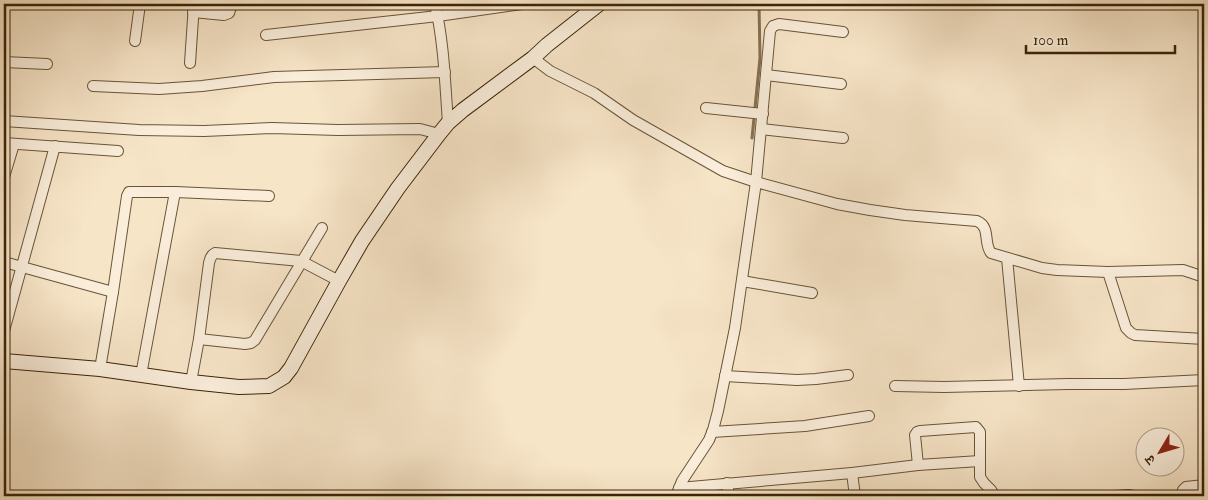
<svg xmlns="http://www.w3.org/2000/svg" width="1208" height="500" font-family="'IM FELL Double Pica','Noto Serif Devanagari',serif">
  <rect width="100%" height="100%" fill="#f7e5c8"/>
  <filter id="stains"><feTurbulence type="fractalNoise" baseFrequency=".004" numOctaves="4"/><feColorMatrix values="0 0 0 0 .2 0 0 0 0 .09 0 0 0 0 .02 0 0 0 .5 -.17"/></filter>
  <radialGradient id="worn" r=".72"><stop offset=".6" stop-color="#630" stop-opacity="0"/><stop offset="1" stop-color="#630" stop-opacity=".3"/></radialGradient>
  <g fill="none" stroke-linecap="round" stroke-linejoin="round">
    <polyline stroke="#857053" stroke-width="3" points="752,138 760,58 759,4"/>
    <defs>
      <g id="street">
        <path d="M435 4C444 43 445 83 448 123"/>
        <polyline points="193,12 224,15 229,13 232,4"/>
        <polyline points="266,35 438,16 522,4"/>
        <polyline points="135,41 140,4"/>
        <path d="M533 58 550 71 594 93 633 120 723 171 756 182 837 204 870 210 905 215 977 221C991 227 983 243 991 253L1042 268 1057 270 1108 272 1183 270 1204 277"/>
        <polyline points="4,62 47,64"/>
        <polyline points="190,63 194,4"/>
        <polyline points="766,75 841,84"/>
        <polyline points="93,86 159,89 202,86 274,77 445,72"/>
        <polyline points="706,108 763,114"/>
        <polyline points="4,121 139,130 204,131 272,128 338,130 420,129 439,134"/>
        <polyline points="761,129 843,138"/>
        <polyline points="4,143 118,151"/>
        <polyline points="4,177 14,144"/>
        <polyline points="1007,258 1019,386"/>
        <polyline points="4,262 113,292"/>
        <polyline points="1108,272 1126,328 1131,333 1135,335 1204,339"/>
        <polyline points="742,281 812,293"/>
        <polyline points="4,331 55,146"/>
        <polyline points="199,339 245,344 251,343 255,340 322,228"/>
        <polyline points="100,369 113,292 127,196 129,192 175,192 269,196"/>
        <polyline points="141,375 175,192"/>
        <polyline points="725,376 797,380 816,379 848,375"/>
        <path d="M191 382 199 339 209 263C210 259 211 255 215 253L301 261 339 281"/>
        <polyline points="895,386 944,387 1068,384 1124,384 1204,380"/>
        <polyline points="712,432 805,426 869,416"/>
        <polyline points="918,465 915,435 917,432 920,431 976,427 980,432 980,477 984,483 991,490 995,496"/>
        <polyline points="852,473 855,496"/>
        <polyline points="727,483 729,496"/>
        <polyline points="679,488 852,473 918,465 980,461"/>
        <polyline points="676,496 682,481 709,440 713,430 718,411 735,328 756,182 770,31 773,26 779,24 843,32"/>
        <polyline points="1116,496 1128,495 1134,496"/>
        <polyline points="1182,496 1183,490 1186,487 1204,485"/>
      </g>
      <polyline id="secondary" points="4,361 100,369 191,382 239,387 269,386 284,377 291,368 339,281 362,241 398,188 439,134 448,123 463,110 533,58 547,45 599,4"/>
    </defs>
    <use href="#street" stroke="#6a5437" stroke-width="12"/>
    <use href="#secondary" stroke="#3b2407" stroke-width="16"/>
    <polyline stroke="#3b2407" stroke-width="2" stroke-dasharray="4 2.5" stroke-linecap="butt" points="4,491 16,496"/>
    <use href="#street" stroke="#faeedb" stroke-width="10"/>
    <use href="#secondary" stroke="#faeedb" stroke-width="14"/>
  </g>
  <rect width="1208" height="500" fill="none" stroke="#f7e5c8" stroke-width="20"/>
  <rect x="5" y="5" width="1198" height="490" fill="none" stroke="#3b2407" stroke-width="2.5"/>
  <rect x="10" y="10" width="1188" height="480" fill="none" stroke="#3b2407"/>
  <g transform="translate(1160 452) rotate(232)"><circle r="24" fill="#faeedb" stroke="#ae9d86"/>
  <path d="M0-4L9 19L0 12L-9 19Z" fill="#8f2418"/>
  <text y="-8" font-size="14" font-weight="bold" text-anchor="middle" fill="#3b2407">उ</text>
  </g>
  <path d="M1026 45v8h149v-8" fill="none" stroke="#3b2407" stroke-width="2.5"/>
  <text x="1033" y="45" font-size="15" fill="#3b2407" stroke="#faeedb" stroke-width="4" paint-order="stroke">100 m</text>
  <rect width="100%" height="100%" filter="url(#stains)"/>
  <rect width="100%" height="100%" fill="url(#worn)"/>
</svg>
